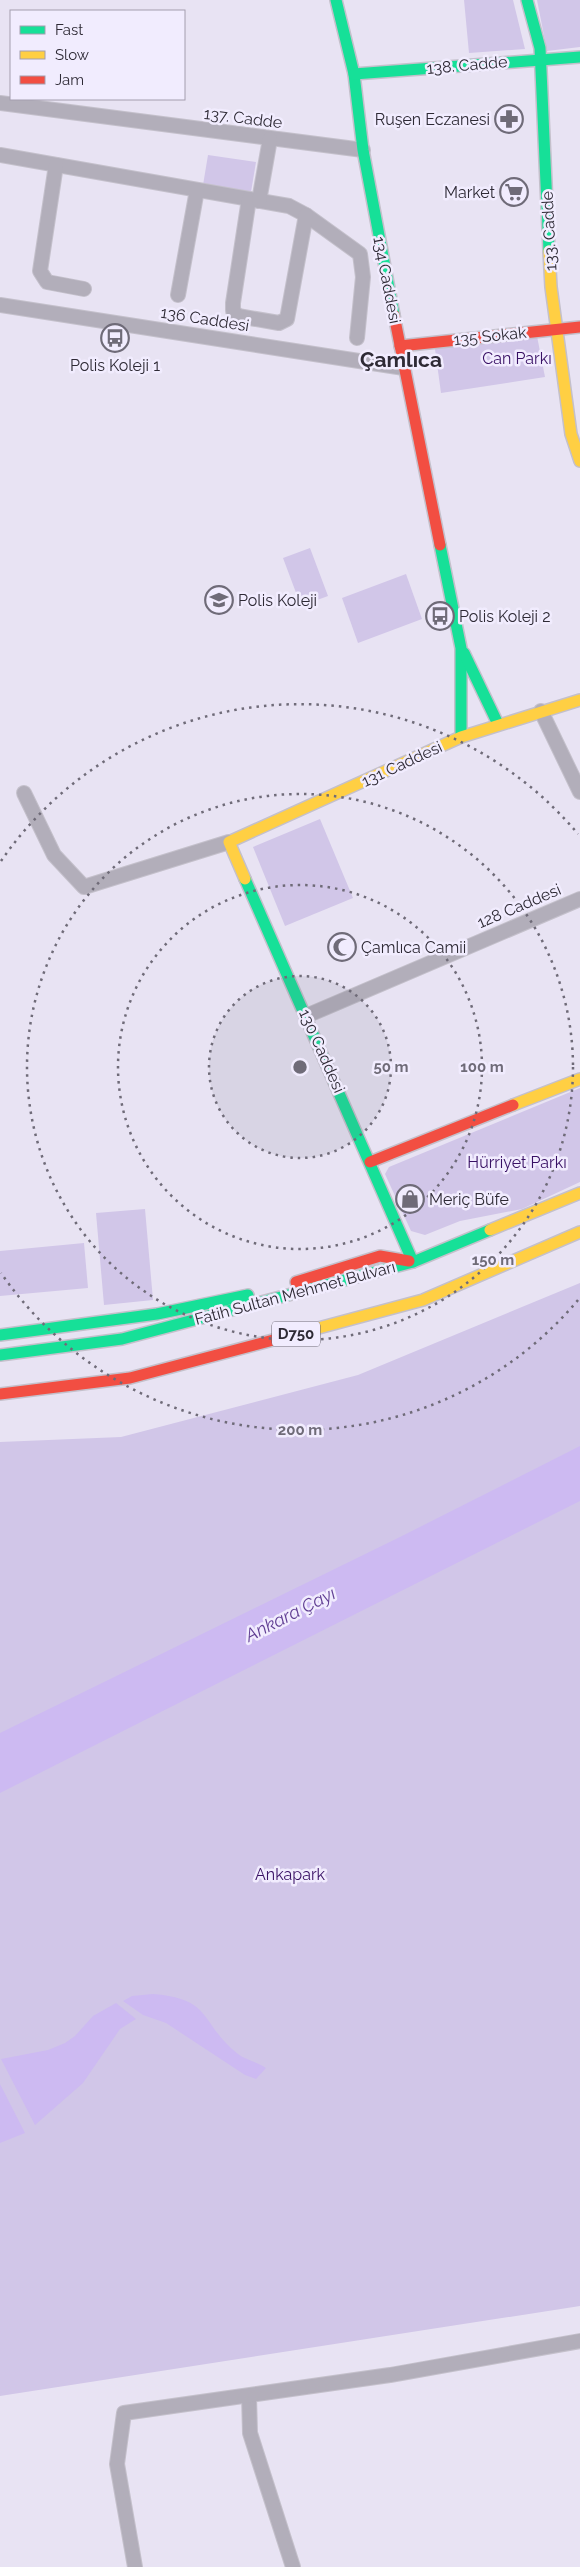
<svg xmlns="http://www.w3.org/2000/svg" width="580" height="2567" font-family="Raleway,sans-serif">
  <rect width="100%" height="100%" fill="#e8e3f3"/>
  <g fill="#d1c6e8">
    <polygon points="464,0 513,0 525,49 469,53"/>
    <polygon points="537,0 580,0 580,47 547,51"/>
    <polygon points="208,155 256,162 251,192 203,185"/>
    <polygon points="536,331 545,377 441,393 435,349"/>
    <polygon points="310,548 328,596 301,606 283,558"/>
    <polygon points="406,574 422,619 358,643 342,598"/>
    <polygon points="320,819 353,898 285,926 253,847"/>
    <polygon points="580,1088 580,1182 522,1209 460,1221 425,1235 411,1231 385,1174 389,1167"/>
    <polygon points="145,1209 153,1300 104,1305 96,1213"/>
    <polygon points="84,1243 88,1288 0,1296 0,1251"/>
    <polygon points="580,1283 580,2306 0,2396 0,1442 121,1437 358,1375"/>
  </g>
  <g fill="#cdbaf2">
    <polygon points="580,1446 580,1501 0,1793 0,1733 402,1536"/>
    <path d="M153 1994C214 1999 199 2023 238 2054 246 2060 257 2062 266 2068L256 2079 245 2075 166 2023 143 2015 123 2001 132 1996Z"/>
    <polygon points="116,2003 136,2019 120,2029 83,2083 35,2125 1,2059 48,2050 65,2043 75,2036 93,2016"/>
    <polygon points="0,2084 25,2133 0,2143"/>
  </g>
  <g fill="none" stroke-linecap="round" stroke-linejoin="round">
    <defs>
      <g id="street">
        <polyline points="0,103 363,150"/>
        <polyline points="0,155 289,206 306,215 360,254 363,277 357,338"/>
        <polyline points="56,165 40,271 47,282 84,289"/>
        <polyline points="249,199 233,303 233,311 238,316 279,323 287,319 306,215"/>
        <polyline points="259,201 270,139"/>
        <polyline points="178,295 197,190"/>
        <polyline points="0,305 404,368"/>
        <polyline points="541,711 580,792"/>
        <polyline points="24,793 54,855 84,887 229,842"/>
        <polyline points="306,1016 580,899"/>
        <polyline points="249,2396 250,2433 293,2567"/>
        <polyline points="135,2567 117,2464 124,2413 390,2375 580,2341"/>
      </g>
      <g id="fast">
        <polyline points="336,0 354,74 363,150 394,315"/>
        <polyline points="527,0 540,48 549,251"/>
        <polyline points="354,74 580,57"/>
        <polyline points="440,545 461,648 461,737"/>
        <polyline points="464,653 498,724"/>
        <polyline points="245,879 413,1262"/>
        <polyline points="0,1335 157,1314 248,1295"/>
        <polyline points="0,1355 122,1339 413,1262 490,1230"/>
      </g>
      <g id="slow">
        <polyline points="549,251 551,287 571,434 580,461"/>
        <polyline points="245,879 229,842 461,737 580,700"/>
        <polyline points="513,1105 580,1079"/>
        <polyline points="490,1230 580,1193"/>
        <polyline points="311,1330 423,1300 580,1232"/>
      </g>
      <g id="jam">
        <polyline points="394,315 440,545"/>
        <polyline points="400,346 580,327"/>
        <polyline points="370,1162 513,1105"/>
        <polyline points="296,1282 380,1256 409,1261"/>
        <polyline points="0,1394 130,1378 311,1330"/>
      </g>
    </defs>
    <use href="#street" stroke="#c4c0cb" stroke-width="16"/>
    <use href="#fast" stroke="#c4c0cb" stroke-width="14"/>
    <use href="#slow" stroke="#c4c0cb" stroke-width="14"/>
    <use href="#jam" stroke="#c4c0cb" stroke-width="14"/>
    <use href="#street" stroke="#b2aeba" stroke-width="14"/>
    <use href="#fast" stroke="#16e098" stroke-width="11"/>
    <use href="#slow" stroke="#ffcf43" stroke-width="11"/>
    <use href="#jam" stroke="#f24e42" stroke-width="11"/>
  </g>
  <circle cx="300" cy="1067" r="91" fill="#6f6b78" fill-opacity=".12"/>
  <g fill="none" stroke="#6f6b78" stroke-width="2.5" stroke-dasharray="2.5 5">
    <circle cx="300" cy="1067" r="91"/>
    <circle cx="300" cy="1067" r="182"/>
    <circle cx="300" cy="1067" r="273"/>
    <path d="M578 1300A363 363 0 0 1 1 1273M1 861A363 363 0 0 1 578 834"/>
  </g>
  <defs>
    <symbol id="pharmacy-ring" viewBox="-11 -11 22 22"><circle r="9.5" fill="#f1ecfe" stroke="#6f6b78" stroke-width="1.5"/><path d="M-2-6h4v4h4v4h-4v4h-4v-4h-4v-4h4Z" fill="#6f6b78"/></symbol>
    <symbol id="supermarket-ring" viewBox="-11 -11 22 22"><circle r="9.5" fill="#f1ecfe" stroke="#6f6b78" stroke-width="1.5"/><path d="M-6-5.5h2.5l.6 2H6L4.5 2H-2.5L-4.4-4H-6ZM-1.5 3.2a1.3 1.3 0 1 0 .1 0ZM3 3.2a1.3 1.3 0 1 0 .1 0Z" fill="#6f6b78"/></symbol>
    <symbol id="bus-ring" viewBox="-11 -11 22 22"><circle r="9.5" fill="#f1ecfe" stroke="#6f6b78" stroke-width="1.5"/><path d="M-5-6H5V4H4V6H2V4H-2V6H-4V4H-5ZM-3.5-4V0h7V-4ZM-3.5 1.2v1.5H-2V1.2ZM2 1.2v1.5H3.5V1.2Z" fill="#6f6b78"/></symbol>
    <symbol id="school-ring" viewBox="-11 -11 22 22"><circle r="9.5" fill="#f1ecfe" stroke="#6f6b78" stroke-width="1.5"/><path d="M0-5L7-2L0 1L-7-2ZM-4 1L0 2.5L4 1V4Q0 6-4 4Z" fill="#6f6b78"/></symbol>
    <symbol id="mosque-ring" viewBox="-11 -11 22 22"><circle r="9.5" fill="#f1ecfe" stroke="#6f6b78" stroke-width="1.5"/><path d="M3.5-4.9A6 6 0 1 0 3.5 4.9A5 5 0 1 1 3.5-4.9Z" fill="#6f6b78"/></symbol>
    <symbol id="shop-ring" viewBox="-11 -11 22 22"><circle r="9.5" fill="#f1ecfe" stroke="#6f6b78" stroke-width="1.5"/><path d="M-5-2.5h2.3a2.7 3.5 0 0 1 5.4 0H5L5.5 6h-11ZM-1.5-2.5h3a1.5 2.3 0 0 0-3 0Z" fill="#6f6b78"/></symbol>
  </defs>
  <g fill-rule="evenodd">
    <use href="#pharmacy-ring" x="493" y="103" width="32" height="32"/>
    <use href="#supermarket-ring" x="498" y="176" width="32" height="32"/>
    <use href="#bus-ring" x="99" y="322" width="32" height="32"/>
    <use href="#school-ring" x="203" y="584" width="32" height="32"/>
    <use href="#bus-ring" x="424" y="600" width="32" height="32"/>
    <use href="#mosque-ring" x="326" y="931" width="32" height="32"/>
    <use href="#shop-ring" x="394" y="1183" width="32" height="32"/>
  </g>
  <g text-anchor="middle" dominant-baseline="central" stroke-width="5" stroke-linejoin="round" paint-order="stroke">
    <rect fill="#f1ecfe" stroke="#686471" stroke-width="1" x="272" y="1321.5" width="48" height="25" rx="4"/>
    <g font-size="15" font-weight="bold" fill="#2e2a35">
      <text x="296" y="1334">D750</text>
    </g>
    <g font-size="16" fill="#2e2a35" stroke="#f1ecfe">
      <text transform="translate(467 65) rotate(-5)">138. Cadde</text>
      <text transform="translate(243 118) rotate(7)">137. Cadde</text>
      <text transform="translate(549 231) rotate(-93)">133. Cadde</text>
      <text transform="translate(387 280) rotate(79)">134 Caddesi</text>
      <text transform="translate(205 319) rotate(9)">136 Caddesi</text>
      <text transform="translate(490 336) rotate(-6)">135 Sokak</text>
      <text transform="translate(402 764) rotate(-25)">131 Caddesi</text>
      <text transform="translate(519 906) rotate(-23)">128 Caddesi</text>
      <text transform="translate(322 1051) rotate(66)">130 Caddesi</text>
      <text transform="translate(295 1293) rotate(-15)">Fatih Sultan Mehmet Bulvarı</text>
    </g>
    <g font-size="16" fill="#2e2a35" stroke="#f1ecfe" text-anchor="start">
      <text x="490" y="119" text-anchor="end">Ruşen Eczanesi</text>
      <text x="495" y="192" text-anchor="end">Market</text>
      <text x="115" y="365" text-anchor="middle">Polis Koleji 1</text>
      <text x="238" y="600">Polis Koleji</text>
      <text x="459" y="616">Polis Koleji 2</text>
      <text x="361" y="947">Çamlıca Camii</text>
      <text x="429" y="1199">Meriç Büfe</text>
    </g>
    <g font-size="16" fill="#381064" stroke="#f1ecfe">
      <text x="517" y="358">Can Parkı</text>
      <text x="517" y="1162">Hürriyet Parkı</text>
      <text x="290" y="1874">Ankapark</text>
    </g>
    <g font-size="18" font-style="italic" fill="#603e93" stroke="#f1ecfe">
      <text transform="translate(290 1614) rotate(-27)">Ankara Çayı</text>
    </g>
    <g font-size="21" font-weight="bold" fill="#2e2a35" stroke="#f1ecfe">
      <text x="401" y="359">Çamlıca</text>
    </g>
  </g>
  <circle cx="300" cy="1067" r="8" fill="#6f6b78" stroke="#f1ecfe" stroke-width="2.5"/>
  <g font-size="15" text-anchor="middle" font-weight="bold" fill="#6f6b78" stroke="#f1ecfe" stroke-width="5" stroke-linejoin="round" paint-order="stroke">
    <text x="391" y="1072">50 m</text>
    <text x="482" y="1072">100 m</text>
    <text x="493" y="1265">150 m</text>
    <text x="300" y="1435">200 m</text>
  </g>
  <rect x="10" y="10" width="175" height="90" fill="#f1ecfe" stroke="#a39eae"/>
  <rect x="20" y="26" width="25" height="8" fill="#16e098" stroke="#a39eae"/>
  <text x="55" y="35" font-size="15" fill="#2e2a35">Fast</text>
  <rect x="20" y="51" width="25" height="8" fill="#ffcf43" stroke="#a39eae"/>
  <text x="55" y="60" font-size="15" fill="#2e2a35">Slow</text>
  <rect x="20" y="76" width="25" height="8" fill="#f24e42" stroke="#a39eae"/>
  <text x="55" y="85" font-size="15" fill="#2e2a35">Jam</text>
</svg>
